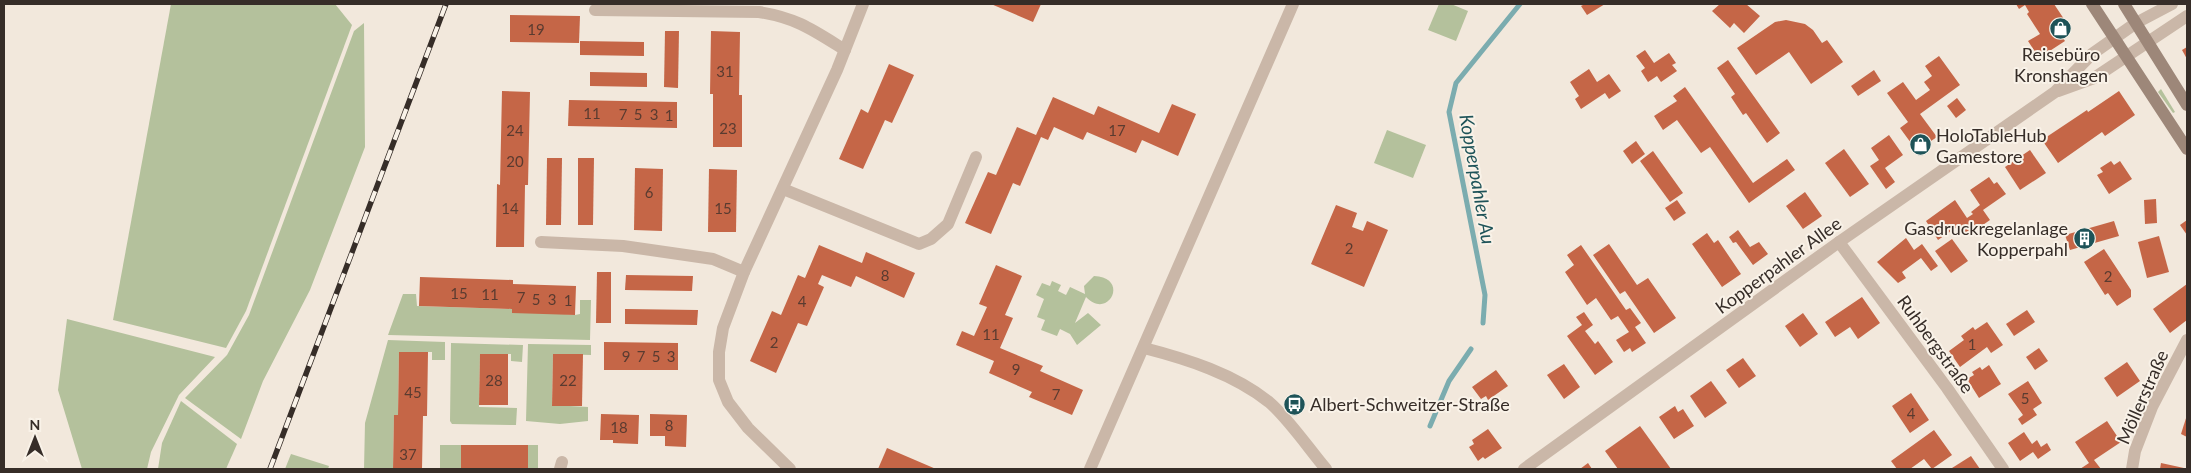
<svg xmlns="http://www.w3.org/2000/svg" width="2191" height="473" font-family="Lato,sans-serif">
  <rect width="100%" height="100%" fill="#f2e8dc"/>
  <g fill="#b4c19c">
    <polygon points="171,4 335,4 352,25 246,311 226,348 113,320"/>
    <polygon points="1439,4 1451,4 1468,11 1456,41 1428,30"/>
    <polygon points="364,23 365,147 310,290 263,381 241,439 185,398 227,355 249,315 354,31"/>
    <polygon points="2161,89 2175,112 2173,113 2158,92"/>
    <polygon points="1387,130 1426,145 1413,178 1374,163"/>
    <path d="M1094 276C1130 277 1109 321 1086 297L1075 323 1088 313 1101 325 1077 345 1070 334 1060 329 1057 336 1041 330 1045 320 1037 317 1044 299 1036 295 1042 283 1050 286 1052 281 1061 285 1058 291 1066 295 1070 287 1085 294 1084 286Z"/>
    <polygon points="403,294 416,294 417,306 512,309 575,315 580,314 580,300 591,300 590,340 388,335"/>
    <polygon points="67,319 215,357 179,395 151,452 147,469 82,469 58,390"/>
    <polygon points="388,340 445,342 445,360 432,360 432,352 399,352 398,415 394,416 393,469 364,469 365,423"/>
    <polygon points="451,343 523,345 522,362 511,361 511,354 480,354 479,407 517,408 516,425 452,424 450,421"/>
    <polygon points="528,344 591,345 591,355 553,354 552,405 588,407 588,421 560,424 526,421"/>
    <polygon points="181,401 237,444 226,469 158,469 162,443"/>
    <rect x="440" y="445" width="21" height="24"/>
    <rect x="528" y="445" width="10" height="24"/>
    <polygon points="291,454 329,466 328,469 285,469"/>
  </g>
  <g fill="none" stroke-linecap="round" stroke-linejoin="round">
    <g stroke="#7bacaf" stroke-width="5">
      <polyline points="1483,323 1485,295 1449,112 1456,83 1520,4"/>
      <polyline points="1430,426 1449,381 1471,349"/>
    </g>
  </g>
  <g fill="#c56647">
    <polygon points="991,4 1041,4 1033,22"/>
    <polygon points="1585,4 1605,4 1587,15 1581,6"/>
    <polygon points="1720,4 1746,4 1760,16 1744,33 1734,23 1730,28 1712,11"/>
    <polygon points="2016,4 2054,4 2070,28 2060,34 2065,41 2039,58 2028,41 2040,34 2027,14 2029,12 2025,5 2019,9"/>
    <polygon points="510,15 580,16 579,43 510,42"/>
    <polygon points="1786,20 1805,24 1813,30 1822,43 1827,40 1843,62 1811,84 1789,52 1756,75 1737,48 1775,22"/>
    <polygon points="665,31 679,31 678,88 664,87"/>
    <polygon points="711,31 740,32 739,95 742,95 742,147 713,147 713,94 710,94"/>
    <polygon points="580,41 644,42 644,56 580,55"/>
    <polygon points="2187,47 2187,59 2182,50"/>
    <polygon points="1645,50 1654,63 1669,53 1676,63 1672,65 1677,71 1661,82 1657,76 1648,82 1641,71 1645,68 1636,56"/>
    <polygon points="1939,56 1960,85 1920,114 1937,137 1928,143 1930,146 1919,154 1900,128 1908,122 1887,93 1903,82 1916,100 1930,90 1924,82 1932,76 1925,66"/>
    <polygon points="1728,60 1780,133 1767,143 1746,113 1743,115 1731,97 1735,94 1717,68"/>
    <polygon points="889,64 914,75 892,123 885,120 863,169 839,159 861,109 868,113"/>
    <polygon points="1589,69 1597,82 1609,74 1621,91 1609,99 1605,93 1581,109 1575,99 1579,96 1570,82"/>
    <polygon points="1874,70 1881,81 1858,96 1851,86"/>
    <polygon points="590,72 647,73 647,87 590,86"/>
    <polygon points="1685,87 1753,183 1787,159 1795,170 1749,203 1710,147 1701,153 1677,120 1663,130 1654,116 1677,101 1673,96"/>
    <polygon points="502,91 530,92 528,185 525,185 524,247 496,247 497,184 500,185"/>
    <polygon points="2119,91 2135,115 2105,136 2102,132 2058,163 2042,140 2087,110 2088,112"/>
    <polygon points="1053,97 1094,115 1098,106 1159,133 1172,104 1196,114 1178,156 1142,140 1136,153 1087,132 1083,140 1054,127 1048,140 1041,137 1020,186 1013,183 991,234 965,223 988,172 996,175 1017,127 1036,135"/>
    <polygon points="1957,98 1966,110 1956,118 1947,106"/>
    <polygon points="569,100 677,102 677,128 568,126"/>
    <polygon points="1889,135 1903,155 1885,168 1895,182 1886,189 1870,166 1879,160 1871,148"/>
    <polygon points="1636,141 1645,154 1632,164 1623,151"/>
    <polygon points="1844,149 1869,184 1850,197 1825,163"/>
    <polygon points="2030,150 2046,173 2020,190 2005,167"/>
    <polygon points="1653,151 1683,193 1670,202 1640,161"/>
    <polygon points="547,158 562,158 561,225 546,225"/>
    <polygon points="578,158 594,158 593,225 578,225"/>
    <polygon points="2111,161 2114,165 2120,161 2132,179 2109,194 2097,175 2103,172 2100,168"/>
    <polygon points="635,168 663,169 662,231 634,230"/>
    <polygon points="709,169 737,170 736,232 708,232"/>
    <polygon points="1989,177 1994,184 1997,182 2006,194 1983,210 1990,220 1967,236 1960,225 1938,240 1926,221 1955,200 1967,218 1973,214 1971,212 1980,205 1970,190"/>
    <polygon points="1805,192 1822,216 1803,229 1786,206"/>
    <polygon points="2156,199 2157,223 2145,224 2144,200"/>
    <polygon points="1677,200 1686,213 1674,221 1665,208"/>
    <polygon points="1336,205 1357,213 1352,227 1363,231 1367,221 1388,230 1364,287 1311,264"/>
    <polygon points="2187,220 2187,235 2180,225"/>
    <polygon points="2114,221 2119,236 2070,250 2065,235"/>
    <polygon points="1738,230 1750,247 1759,242 1768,254 1753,265 1736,242 1733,243 1729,237"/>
    <polygon points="1707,233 1714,243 1718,240 1741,274 1722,287 1692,244"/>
    <polygon points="2159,236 2169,272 2147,278 2138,242"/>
    <polygon points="1906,238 1914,250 1922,244 1938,266 1931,271 1921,258 1902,272 1906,278 1898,283 1877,262"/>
    <polygon points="1952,239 1968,261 1951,273 1935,251"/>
    <polygon points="1609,244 1637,285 1648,278 1676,318 1654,333 1625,291 1620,294 1593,255"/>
    <polygon points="819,245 862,263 866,252 915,273 904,298 856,276 851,287 822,275 818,284 824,287 807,326 798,323 776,373 750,361 772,311 781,315 798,275 805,278"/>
    <polygon points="1581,245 1626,310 1630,308 1641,323 1635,327 1646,343 1632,352 1630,348 1624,352 1616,340 1629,332 1618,316 1611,320 1596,298 1587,305 1565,272 1574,265 1567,255"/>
    <polygon points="2104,249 2131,290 2131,297 2117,306 2108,293 2105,295 2084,262"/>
    <polygon points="996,265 1022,276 1005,315 1013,318 1000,348 1043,366 1040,371 1083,390 1072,415 1029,397 1032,392 989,373 994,361 956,345 962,331 974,336 987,307 979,304"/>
    <polygon points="597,272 611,272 611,323 596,323"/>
    <polygon points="626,275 693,276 692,291 625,290"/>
    <polygon points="420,277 513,280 513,284 576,286 575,315 512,313 512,309 419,306"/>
    <polygon points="2187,284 2187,320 2170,333 2153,309"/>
    <polygon points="1862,297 1880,323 1858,339 1850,327 1835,337 1825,322"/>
    <polygon points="625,309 698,310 697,325 625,324"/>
    <polygon points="2027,310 2035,322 2014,336 2006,324"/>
    <polygon points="1584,312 1593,325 1585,331 1595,344 1598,341 1613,362 1595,375 1567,336 1582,325 1576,317"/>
    <polygon points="1803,313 1818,334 1800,347 1785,326"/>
    <polygon points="1987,322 2003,345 1991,353 1987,347 1960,367 1949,351 1964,340 1961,336 1973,327 1975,330"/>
    <polygon points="604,342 678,343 678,370 604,370"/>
    <polygon points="2039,348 2048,361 2035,370 2026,357"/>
    <polygon points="399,352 428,352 427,416 423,416 422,469 393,469 394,415 398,415"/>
    <polygon points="480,354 508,354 508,405 479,405"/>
    <polygon points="553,354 583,354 582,406 552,406"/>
    <polygon points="1743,358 1756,376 1739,388 1726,370"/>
    <polygon points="2127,362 2140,381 2117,397 2104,378"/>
    <polygon points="1564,364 1580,387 1564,399 1547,375"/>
    <polygon points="1989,365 2001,384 1979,398 1967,379 1974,375 1972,372 1980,367 1982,370"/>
    <polygon points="1496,370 1508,386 1488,400 1486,396 1481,399 1472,387"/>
    <polygon points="1711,381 1727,403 1705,418 1690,396"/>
    <polygon points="2028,381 2042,403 2033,409 2037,415 2022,425 2018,419 2023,415 2008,394"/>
    <polygon points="1911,393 1929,420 1910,433 1892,406"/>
    <polygon points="1675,406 1678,412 1683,409 1694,426 1674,439 1659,417"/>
    <polygon points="601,414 639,415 638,444 613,443 613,440 600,440"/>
    <polygon points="650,414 687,415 686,447 665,446 665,436 650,436"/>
    <polygon points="2187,415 2187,437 2181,434"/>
    <polygon points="2107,421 2121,442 2094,460 2101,469 2080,469 2089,463 2075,442"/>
    <polygon points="1640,426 1671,469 1618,469 1605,451"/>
    <polygon points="1488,429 1502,448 1485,459 1483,457 1478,461 1469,447 1474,444 1472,440"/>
    <polygon points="1934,430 1952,455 1932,469 1924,459 1910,469 1897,469 1891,461"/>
    <polygon points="2024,432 2032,444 2037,440 2041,447 2047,443 2051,450 2038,459 2033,452 2020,461 2008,443"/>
    <rect x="461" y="445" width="67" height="24"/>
    <polygon points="887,448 936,469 878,469"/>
    <polygon points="1971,456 1980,469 1953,469 1952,468"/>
    <polygon points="1588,463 1592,469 1580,469"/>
    <polygon points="2161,463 2184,468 2184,469 2160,469"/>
  </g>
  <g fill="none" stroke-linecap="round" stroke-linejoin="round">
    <g stroke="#cab7a8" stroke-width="12">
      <path d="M595 10 759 12C797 18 813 30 845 50"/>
      <polyline points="2136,23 2172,4"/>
      <polyline points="2148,42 2187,16"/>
      <polyline points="783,189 919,244 931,239 948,224 976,157"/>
      <polyline points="541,242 623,246 713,259 744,272"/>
      <polyline points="1839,242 1947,388 2003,469"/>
      <path d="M1144 348C1187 359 1234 374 1269 402 1288 418 1309 449 1326 469"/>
      <polyline points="560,469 562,462"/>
      <polyline points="790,469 748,428 728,402 719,380 719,352 723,328 744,272 837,70 863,4"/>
      <polyline points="1090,469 1293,4"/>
      <polyline points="2132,469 2135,451 2152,407 2187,340"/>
    </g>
    <g stroke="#cab7a8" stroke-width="12">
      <polyline points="2058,91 2094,78 2148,42"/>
      <polyline points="1524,469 1839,242 2055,92 2092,54 2136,23"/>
    </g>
    <g stroke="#9d8779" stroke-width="12">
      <polyline points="2092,4 2187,149"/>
      <polyline points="2124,4 2187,105"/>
    </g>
    <defs>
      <polyline id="rail" points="270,469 446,4"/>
    </defs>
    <use href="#rail" stroke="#362d28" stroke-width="5.5"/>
    <use href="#rail" stroke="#f9f2e8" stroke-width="4" stroke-dasharray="11" stroke-linecap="butt"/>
  </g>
  <defs>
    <symbol id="shop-disc" viewBox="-11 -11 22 22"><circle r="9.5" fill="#1e5358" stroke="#f9f2e8"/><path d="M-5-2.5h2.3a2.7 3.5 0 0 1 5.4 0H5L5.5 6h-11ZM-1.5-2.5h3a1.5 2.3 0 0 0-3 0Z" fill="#fff"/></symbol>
    <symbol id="building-disc" viewBox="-11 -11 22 22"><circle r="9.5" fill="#1e5358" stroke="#f9f2e8"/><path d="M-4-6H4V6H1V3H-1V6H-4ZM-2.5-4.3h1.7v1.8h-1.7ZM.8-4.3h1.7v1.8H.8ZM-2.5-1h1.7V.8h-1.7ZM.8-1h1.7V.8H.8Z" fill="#fff"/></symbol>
    <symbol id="bus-disc" viewBox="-11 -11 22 22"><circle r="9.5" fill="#1e5358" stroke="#f9f2e8"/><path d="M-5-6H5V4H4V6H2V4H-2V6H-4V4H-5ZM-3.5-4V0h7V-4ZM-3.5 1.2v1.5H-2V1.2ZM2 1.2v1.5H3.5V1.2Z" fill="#fff"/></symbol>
  </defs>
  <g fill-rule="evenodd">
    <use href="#shop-disc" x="2048" y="16" width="25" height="25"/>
    <use href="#shop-disc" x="1908" y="132" width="25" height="25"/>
    <use href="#building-disc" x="2072" y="226" width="25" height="25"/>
    <use href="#bus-disc" x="1282" y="392" width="25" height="25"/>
  </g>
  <g text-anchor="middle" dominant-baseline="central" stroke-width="4" stroke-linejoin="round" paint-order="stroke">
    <g font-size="15" fill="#5a3b30">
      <text x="536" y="29">19</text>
      <text x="725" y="71">31</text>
      <text x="592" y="113">11</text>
      <text x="623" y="114">7</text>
      <text x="638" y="114">5</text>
      <text x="654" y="114">3</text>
      <text x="669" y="115">1</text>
      <text x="728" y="128">23</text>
      <text x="515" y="130">24</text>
      <text x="1117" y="130">17</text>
      <text x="515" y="161">20</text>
      <text x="649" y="192">6</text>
      <text x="510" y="208">14</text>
      <text x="723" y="208">15</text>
      <text x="1349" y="248">2</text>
      <text x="885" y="275">8</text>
      <text x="2108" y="276">2</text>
      <text x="459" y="293">15</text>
      <text x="490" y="294">11</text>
      <text x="521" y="297">7</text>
      <text x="536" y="299">5</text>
      <text x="552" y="299">3</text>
      <text x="568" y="300">1</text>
      <text x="802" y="301">4</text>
      <text x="991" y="334">11</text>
      <text x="774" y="342">2</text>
      <text x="1972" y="344">1</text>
      <text x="626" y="356">9</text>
      <text x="641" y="356">7</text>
      <text x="656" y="356">5</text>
      <text x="671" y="356">3</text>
      <text x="1016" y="369">9</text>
      <text x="494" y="380">28</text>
      <text x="568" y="380">22</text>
      <text x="413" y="392">45</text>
      <text x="1056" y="394">7</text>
      <text x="2025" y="398">5</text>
      <text x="1911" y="413">4</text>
      <text x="669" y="425">8</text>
      <text x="619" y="427">18</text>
      <text x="408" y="454">37</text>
    </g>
    <g font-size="18" fill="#362d28" stroke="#f9f2e8" text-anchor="start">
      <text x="2061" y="54" text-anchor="middle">Reisebüro<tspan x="2061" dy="21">Kronshagen</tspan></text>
      <text x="1936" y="135">HoloTableHub<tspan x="1936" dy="21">Gamestore</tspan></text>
      <text x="2068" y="228" text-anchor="end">Gasdruckregelanlage<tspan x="2068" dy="21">Kopperpahl</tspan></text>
      <text x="1310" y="404">Albert-Schweitzer-Straße</text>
    </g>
    <g font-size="18" fill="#362d28" stroke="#f9f2e8">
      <text transform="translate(1778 265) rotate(-36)">Kopperpahler Allee</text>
      <text transform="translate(1936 344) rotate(54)">Ruhbergstraße</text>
      <text transform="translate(2142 397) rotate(-66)">Möllerstraße</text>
    </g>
    <g font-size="19" font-style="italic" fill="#1e5358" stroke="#f9f2e8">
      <text transform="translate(1478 179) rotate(80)">Kopperpahler Au</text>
    </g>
  </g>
  <rect width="2191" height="473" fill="none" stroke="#362d28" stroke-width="10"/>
  <g transform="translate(35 438)" stroke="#f9f2e8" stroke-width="4" paint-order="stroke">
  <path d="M0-4L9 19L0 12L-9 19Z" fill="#362d28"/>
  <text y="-8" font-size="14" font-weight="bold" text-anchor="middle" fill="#362d28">N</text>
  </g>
</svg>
